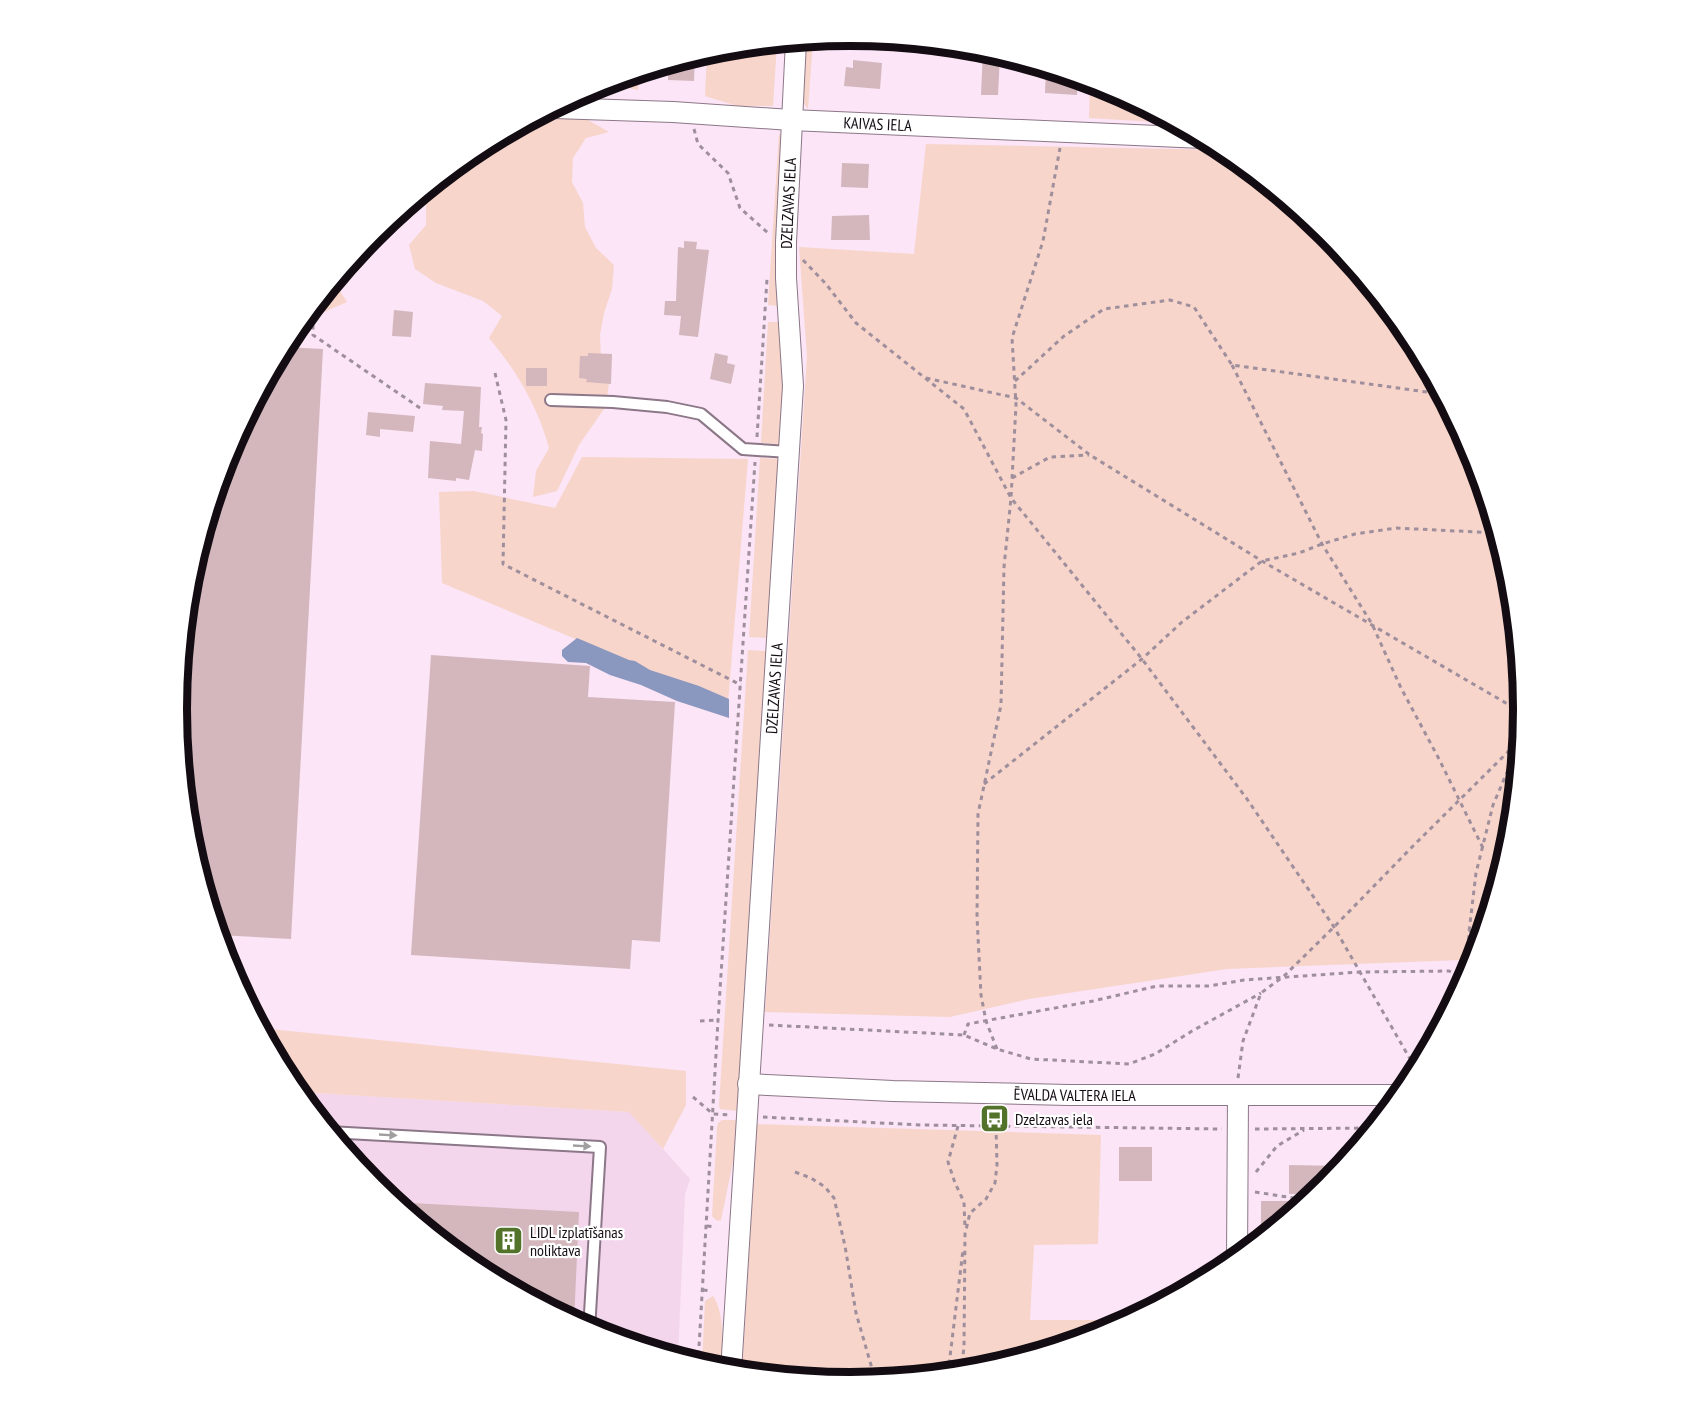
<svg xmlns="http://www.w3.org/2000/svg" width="1700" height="1419" font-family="'PT Sans Narrow',sans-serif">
  <rect width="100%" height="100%" fill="#fbe5f6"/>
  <polygon fill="#f3d6ec" points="297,1092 630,1112 690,1179 685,1194 678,1358 592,1332 476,1269 374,1185"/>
  <g fill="#f7d5cb">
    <polygon points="807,40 813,40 808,109 802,101"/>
    <polygon points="777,43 773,106 737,106 705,96 707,53 719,49"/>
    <polygon points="639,73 638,90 607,83"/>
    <polygon points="1090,82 1108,87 1172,123 1089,118"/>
    <path d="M540 115 588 120 609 132 586 138 573 158 572 182 583 203 585 227 596 248 614 265 612 289 604 313 600 335 601 359 609 382 606 406 579 445 557 491 533 497 536 471 549 448C538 407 516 370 489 338L502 316 483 301 436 283 415 269 409 245 426 225V199L421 194 476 149 502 136 520 133Z"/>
    <polygon points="779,133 782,141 776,243 779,306 768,305"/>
    <polygon points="926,144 1224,150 1326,234 1396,318 1393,333 1411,337 1472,452 1511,578 1523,710 1510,841 1470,971 1461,960 1227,969 1029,999 950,1017 765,1012 807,356 799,247 914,254"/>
    <polygon points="334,282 347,302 315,316 306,316"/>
    <polygon points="768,322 781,322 784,391 779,444 761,443"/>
    <polygon points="582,457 748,459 728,703 442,583 439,492 474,491 555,508"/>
    <polygon points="760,458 780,459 767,638 749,637"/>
    <polygon points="748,650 766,651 737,1111 720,1109 719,1105"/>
    <polygon points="260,1028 686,1071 686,1105 663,1149 629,1112 297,1092 290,1083"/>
    <path d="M722 1120H736L735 1152 721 1220C717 1222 715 1219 712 1216L717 1127 718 1123Z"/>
    <polygon points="757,1124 1101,1135 1098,1244 1034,1245 1030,1320 1130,1320 1107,1332 981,1370 850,1383 742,1372"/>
    <path d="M713 1296C725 1313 723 1350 722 1370L702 1365 705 1301Z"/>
  </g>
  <polygon fill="#8a97bf" points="577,638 629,660 635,661 650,670 699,686 729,699 729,718 677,701 641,685 610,675 586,663 568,662 562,656 562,650"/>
  <g fill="#d3b7bd">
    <polygon points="983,50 1000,55 998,95 981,95"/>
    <polygon points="695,56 694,81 668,80 668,64"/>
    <polygon points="853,60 882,63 880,89 844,86 846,67 853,68"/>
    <polygon points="1046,68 1078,78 1077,95 1045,93"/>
    <polygon points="842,163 869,164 868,188 841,187"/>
    <polygon points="869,215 870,240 831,240 832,216"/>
    <polygon points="684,241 697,242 696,249 709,250 698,337 679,335 681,316 664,315 665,301 676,301 678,247 684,248"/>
    <polygon points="394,310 413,312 411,337 392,336"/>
    <polygon points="284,347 323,349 291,939 218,935 189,841 177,709 190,578 228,451"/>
    <polygon points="588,353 612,354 611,384 586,382 587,379 579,378 580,356 588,356"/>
    <polygon points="715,353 728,356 727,363 735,365 731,384 710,379"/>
    <rect x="526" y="368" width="21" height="18"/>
    <polygon points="425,383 481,387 479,427 482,427 481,433 483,434 482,451 475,450 469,480 456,478 456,481 428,478 430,441 461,444 464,411 442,410 443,406 423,404"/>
    <polygon points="368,412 415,416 413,432 380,429 380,437 366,435"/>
    <polygon points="431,655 590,666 588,697 675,702 660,942 632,940 630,969 411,955"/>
    <rect x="1119" y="1147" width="33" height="34"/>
    <polygon points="1289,1165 1343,1166 1326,1186 1316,1194 1289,1194"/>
    <polygon points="1261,1201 1288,1201 1288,1217 1261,1239"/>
    <polygon points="393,1202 579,1212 574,1322 476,1269"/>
  </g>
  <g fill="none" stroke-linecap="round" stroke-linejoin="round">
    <defs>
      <g id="lane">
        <polyline points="551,400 613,402 667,407 701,414 743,449 789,452"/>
        <polyline points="329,1132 600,1147 589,1330"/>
      </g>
      <g id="street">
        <path id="s1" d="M554 108 673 112 791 120 1203 138"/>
        <path id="s2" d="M748 1084 893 1091 1068 1095H1401"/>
        <polyline points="1237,1259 1238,1095"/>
        <path id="s3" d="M731 1371 793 386 786 278V242L796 41"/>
      </g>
    </defs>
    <use href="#lane" stroke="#8b7787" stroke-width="14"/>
    <use href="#street" stroke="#8b7787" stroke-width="22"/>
    <g stroke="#9f8f9c" stroke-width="3" stroke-dasharray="4.5 4.5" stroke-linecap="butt">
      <polyline points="694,129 698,144 728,173 740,208 768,233"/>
      <polyline points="803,260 826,284 856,323 964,409 1011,498 1142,659 1247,799 1334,927 1417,1071"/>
      <polyline points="313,307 313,335 423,410"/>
      <polyline points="1232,365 1322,544 1372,624 1401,688 1439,759 1483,848"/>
      <polyline points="495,373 506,420 503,564 741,685"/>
      <polyline points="926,378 1016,398 1090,455 1262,561 1523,713"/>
      <polyline points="1015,381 1064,336 1104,309 1170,300 1194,307 1232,365 1441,394"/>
      <polyline points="757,437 767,279"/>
      <polyline points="1012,478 1050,457 1089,455"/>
      <polyline points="984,784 1142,659 1182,622 1262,561 1299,553 1322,544 1355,534 1396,528 1497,533"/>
      <polyline points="1469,932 1486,923"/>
      <polyline points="1473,966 1468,951 1469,932 1476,873 1493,805 1520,742"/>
      <polyline points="700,1021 718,1020"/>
      <polyline points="769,1025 964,1035 997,1049 1031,1059 1129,1064 1155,1054 1192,1031 1261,993"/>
      <polyline points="964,1035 968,1024 1093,1001 1157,986 1209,986 1244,980 1360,972 1449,971 1465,980"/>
      <polyline points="997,1049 986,1021 981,995 977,917 978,814 1001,705 1004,567 1011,498 1016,405 1012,338 1043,241 1060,148"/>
      <polyline points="1238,1078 1243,1041 1261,993 1284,976 1334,927 1413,846 1520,740"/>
      <polyline points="693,1097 713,1114 730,1115"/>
      <polyline points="763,1117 921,1125 1222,1129"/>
      <polyline points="958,1126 948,1162 955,1183 964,1202 965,1229"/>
      <polyline points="1255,1129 1373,1128"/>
      <polyline points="795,1172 811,1178 825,1187 834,1198 845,1246 856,1313 871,1365 873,1381"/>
      <polyline points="1256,1172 1277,1146 1304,1130"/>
      <polyline points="1255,1192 1300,1199 1301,1206"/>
      <polyline points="707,1226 716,1227"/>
      <polyline points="703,1290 712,1291"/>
      <polyline points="698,1364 718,1020 755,462"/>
      <polyline points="961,1372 964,1347 965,1234 970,1213 986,1199 995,1183 997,1165 996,1127"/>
      <polyline points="948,1373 963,1250"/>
    </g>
    <use href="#lane" stroke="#fff" stroke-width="10"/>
    <use href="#street" stroke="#fff" stroke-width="20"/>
  </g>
  <defs><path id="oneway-solid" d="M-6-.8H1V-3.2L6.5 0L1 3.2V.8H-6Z" transform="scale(1.5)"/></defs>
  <g fill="#a19ea0">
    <use href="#oneway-solid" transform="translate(388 1135) rotate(3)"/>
    <use href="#oneway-solid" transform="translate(582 1146) rotate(3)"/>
  </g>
  <defs>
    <symbol id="bus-square" viewBox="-11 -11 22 22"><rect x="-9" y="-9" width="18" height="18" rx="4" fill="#527329" stroke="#fff"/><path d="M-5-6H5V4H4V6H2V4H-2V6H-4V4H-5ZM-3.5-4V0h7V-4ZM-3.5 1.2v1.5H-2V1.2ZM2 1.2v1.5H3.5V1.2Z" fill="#fff"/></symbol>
    <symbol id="building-square" viewBox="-11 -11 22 22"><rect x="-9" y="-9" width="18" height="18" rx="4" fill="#527329" stroke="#fff"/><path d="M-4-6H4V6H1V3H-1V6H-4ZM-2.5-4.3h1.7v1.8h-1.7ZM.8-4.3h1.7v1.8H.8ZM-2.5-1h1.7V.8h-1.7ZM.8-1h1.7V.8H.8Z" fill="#fff"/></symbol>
  </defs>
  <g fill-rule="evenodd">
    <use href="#bus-square" x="978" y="1102" width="33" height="33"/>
    <use href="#building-square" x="492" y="1224" width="33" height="33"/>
  </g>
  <g text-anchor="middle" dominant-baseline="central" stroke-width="4.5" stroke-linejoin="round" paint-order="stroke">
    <g font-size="16" fill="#130c12" stroke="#fff">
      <text stroke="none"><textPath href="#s1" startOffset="324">KAIVAS IELA</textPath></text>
      <text stroke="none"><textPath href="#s3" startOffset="1170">DZELZAVAS IELA</textPath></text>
      <text stroke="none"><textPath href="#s3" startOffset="684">DZELZAVAS IELA</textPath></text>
      <text stroke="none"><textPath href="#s2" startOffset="327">ĒVALDA VALTERA IELA</textPath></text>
    </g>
    <g font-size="16" fill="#130c12" stroke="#fff" text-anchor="start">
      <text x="1015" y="1119">Dzelzavas iela</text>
      <text x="530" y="1232">LIDL izplatīšanas<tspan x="530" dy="18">noliktava</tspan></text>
    </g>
  </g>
  <path d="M0 0H1700V1419H0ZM187 709a663 663 0 1 1 1326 0a663 663 0 1 1-1326 0Z" fill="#fff" fill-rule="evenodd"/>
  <path fill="none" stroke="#130c12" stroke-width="8" d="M187 709a663 663 0 1 1 1326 0a663 663 0 1 1-1326 0Z"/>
</svg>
